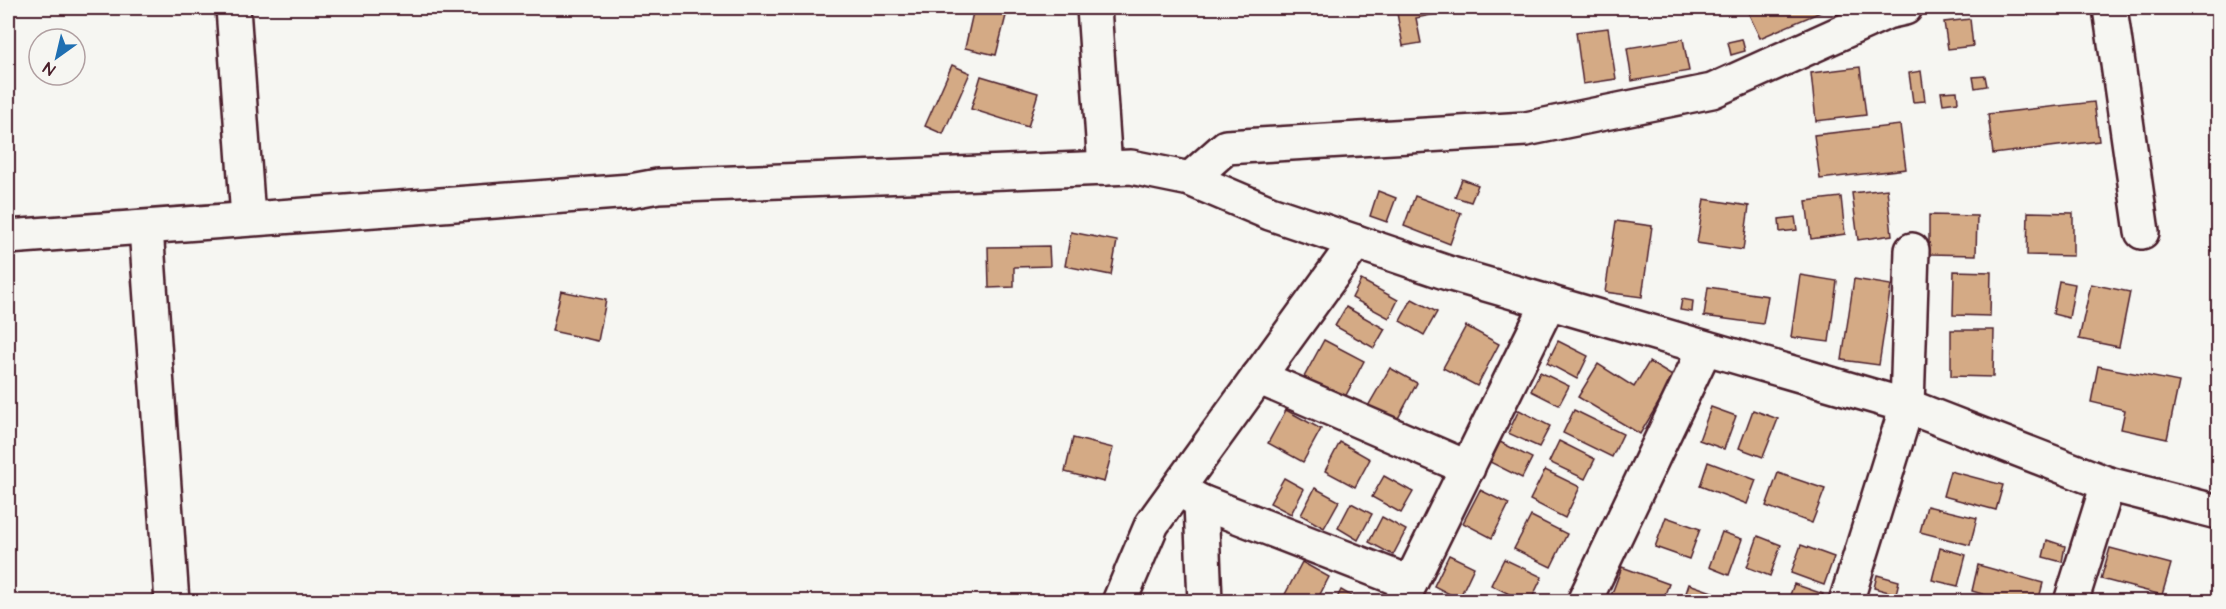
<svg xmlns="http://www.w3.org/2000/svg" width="2226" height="609" font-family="'Architects Daughter',sans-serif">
  <rect width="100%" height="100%" fill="#f6f6f2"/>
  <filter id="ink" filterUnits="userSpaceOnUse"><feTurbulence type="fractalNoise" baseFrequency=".0167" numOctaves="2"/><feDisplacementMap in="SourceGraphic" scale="12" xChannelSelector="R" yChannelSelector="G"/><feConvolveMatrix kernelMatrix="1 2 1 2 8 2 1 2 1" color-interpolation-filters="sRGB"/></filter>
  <g filter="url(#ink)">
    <g fill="#d4aa85" stroke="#4a1f2b" stroke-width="1.5">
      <polygon points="974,8 1008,8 996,55 965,48"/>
      <polygon points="1396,8 1456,8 1456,10 1416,18 1421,43 1403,46"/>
      <polygon points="1746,8 1830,8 1760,38"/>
      <polygon points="1970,19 1973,46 1948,49 1944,22"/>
      <polygon points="1608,28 1616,79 1583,84 1576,32"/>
      <polygon points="1683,39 1689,71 1632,81 1627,48"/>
      <polygon points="1742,39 1745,51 1731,55 1728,42"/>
      <polygon points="952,65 970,73 943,134 925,126"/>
      <polygon points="1860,67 1866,115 1816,121 1811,73"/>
      <polygon points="1921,71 1925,101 1913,102 1909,73"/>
      <polygon points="981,76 1038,93 1028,127 971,109"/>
      <polygon points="1985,76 1987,86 1975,88 1973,77"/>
      <polygon points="1957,91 1958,102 1943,104 1941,92"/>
      <polygon points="2094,102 2099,141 1993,154 1988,114"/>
      <polygon points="1900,125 1906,169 1820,179 1814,135"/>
      <polygon points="1462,179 1478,185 1471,202 1455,197"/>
      <polygon points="1887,189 1892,235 1858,240 1852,193"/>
      <polygon points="1378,191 1396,198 1387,222 1370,216"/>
      <polygon points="1415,196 1461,213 1450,244 1404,226"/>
      <polygon points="1841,197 1845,234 1811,239 1806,201"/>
      <polygon points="1704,199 1749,206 1743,250 1697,243"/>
      <polygon points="2028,212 2073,213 2073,256 2027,255"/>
      <polygon points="1929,215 1977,216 1976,255 1929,254"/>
      <polygon points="1795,217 1797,230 1780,232 1779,219"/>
      <polygon points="1616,221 1652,226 1642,297 1605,292"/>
      <polygon points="1071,232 1117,241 1111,275 1065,266"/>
      <polygon points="1049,246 1050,266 1014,267 1014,287 989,288 988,247"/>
      <polygon points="1954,271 1991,272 1990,316 1953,315"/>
      <polygon points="1800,275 1837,281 1829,342 1791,337"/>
      <polygon points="1854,279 1891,285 1879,365 1842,360"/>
      <polygon points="1361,280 1398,300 1389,318 1352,298"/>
      <polygon points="2059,281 2075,284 2069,318 2053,314"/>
      <polygon points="2091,284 2130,292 2119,347 2079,339"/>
      <polygon points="1708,287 1768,296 1763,324 1704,316"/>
      <polygon points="561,291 606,300 598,341 552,331"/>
      <polygon points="1412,299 1437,312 1424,335 1400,321"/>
      <polygon points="1682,299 1693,301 1692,312 1680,310"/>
      <polygon points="1346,307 1385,329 1374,348 1335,326"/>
      <polygon points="1466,326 1499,344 1477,386 1443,368"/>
      <polygon points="1951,330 1994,330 1993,377 1951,376"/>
      <polygon points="2218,336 2218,366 2212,365"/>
      <polygon points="1324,340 1364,361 1344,399 1304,377"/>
      <polygon points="1558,341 1588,356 1577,379 1547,363"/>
      <polygon points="1649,362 1674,377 1640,434 1578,397 1598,364 1634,387"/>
      <polygon points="2098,366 2179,382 2167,439 2121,429 2125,410 2091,402"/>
      <polygon points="1390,368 1417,383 1395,424 1367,408"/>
      <polygon points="1540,372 1569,386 1559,405 1531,391"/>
      <polygon points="1711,407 1736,416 1724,449 1699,440"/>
      <polygon points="1286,410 1321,429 1303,462 1268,443"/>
      <polygon points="1519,410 1550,426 1539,447 1508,433"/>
      <polygon points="1574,410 1623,434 1612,457 1563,433"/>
      <polygon points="1753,410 1778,419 1763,457 1739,448"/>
      <polygon points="1073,438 1113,448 1104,482 1065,472"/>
      <polygon points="1559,441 1595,459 1585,479 1549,462"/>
      <polygon points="1340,442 1370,459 1355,487 1325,471"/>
      <polygon points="1500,442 1532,458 1522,478 1490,462"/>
      <polygon points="1708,462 1756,480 1747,504 1700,486"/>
      <polygon points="1545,470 1580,487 1565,518 1530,500"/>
      <polygon points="1950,471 2003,485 1996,510 1943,496"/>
      <polygon points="1778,473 1825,489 1812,523 1766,506"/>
      <polygon points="1384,476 1413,492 1401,513 1372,497"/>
      <polygon points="1284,478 1304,489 1291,514 1270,503"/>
      <polygon points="1315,488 1339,501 1324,528 1301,515"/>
      <polygon points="1480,490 1509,504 1492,538 1463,523"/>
      <polygon points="1351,503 1372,514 1358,540 1338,528"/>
      <polygon points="1927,506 1977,518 1970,545 1920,532"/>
      <polygon points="1531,516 1567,534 1551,567 1514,549"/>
      <polygon points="1382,517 1406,530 1393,555 1369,542"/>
      <polygon points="1666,517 1700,529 1689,559 1655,547"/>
      <polygon points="1722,532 1742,539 1729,575 1709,567"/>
      <polygon points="1758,536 1781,545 1770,576 1747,567"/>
      <polygon points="2047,540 2065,546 2062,562 2043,557"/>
      <polygon points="1801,545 1834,557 1824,585 1791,573"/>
      <polygon points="1940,548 1966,555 1958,586 1932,580"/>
      <polygon points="2110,548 2171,564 2162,595 2101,579"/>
      <polygon points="1449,555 1474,567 1459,599 1434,586"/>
      <polygon points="1504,559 1542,577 1530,602 1525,602 1491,585"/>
      <polygon points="1302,562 1329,577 1316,602 1281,602"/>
      <polygon points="1978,565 2043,583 2038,602 2009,602 1972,591"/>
      <polygon points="1622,567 1669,584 1662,602 1609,601"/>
      <polygon points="1877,575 1899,581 1896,594 1874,588"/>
      <polygon points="1689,584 1715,593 1712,602 1683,602"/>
      <polygon points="1794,584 1823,594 1820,602 1809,602 1790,595"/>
      <polygon points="1341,590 1362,602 1335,602"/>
    </g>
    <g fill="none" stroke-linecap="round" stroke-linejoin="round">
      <defs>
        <g id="minor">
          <polyline points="233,8 248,218"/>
          <polyline points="1094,8 1105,168"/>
          <polyline points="2110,8 2142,232"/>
          <polyline points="1190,179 1226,147 1526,129 1712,91 1887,12 1905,8"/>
          <polyline points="146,228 172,602"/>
          <polyline points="8,237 631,191 658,186 1131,167 1190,179 1270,213 1451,274 1907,406 2108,484 2218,512"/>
          <polyline points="1258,377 1468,468"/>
          <polyline points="1178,489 1201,502 1410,583"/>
          <polyline points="1201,502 1205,602"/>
          <polyline points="1119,602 1152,524 1356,242"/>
          <polyline points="1401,602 1549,302"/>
          <polyline points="1584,602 1705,348"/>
          <polyline points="1846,602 1907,406 1912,250"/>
          <polyline points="2071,602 2108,484"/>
        </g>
      </defs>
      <use href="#minor" stroke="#4a1f2b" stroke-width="38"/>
      <use href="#minor" stroke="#f6f6f2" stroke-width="33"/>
    </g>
  </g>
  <rect width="2226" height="609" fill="none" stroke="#f6f6f2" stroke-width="30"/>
  <rect x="15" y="15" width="2196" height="579" fill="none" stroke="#4a1f2b" stroke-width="2" filter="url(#ink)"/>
  <g transform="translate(57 57) rotate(214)"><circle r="28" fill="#f6f6f2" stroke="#b1a0a2" stroke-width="1.5"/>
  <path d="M0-4.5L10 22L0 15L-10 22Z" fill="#1f6fb2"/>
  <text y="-9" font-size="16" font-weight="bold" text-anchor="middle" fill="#4a1f2b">N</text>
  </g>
</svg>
